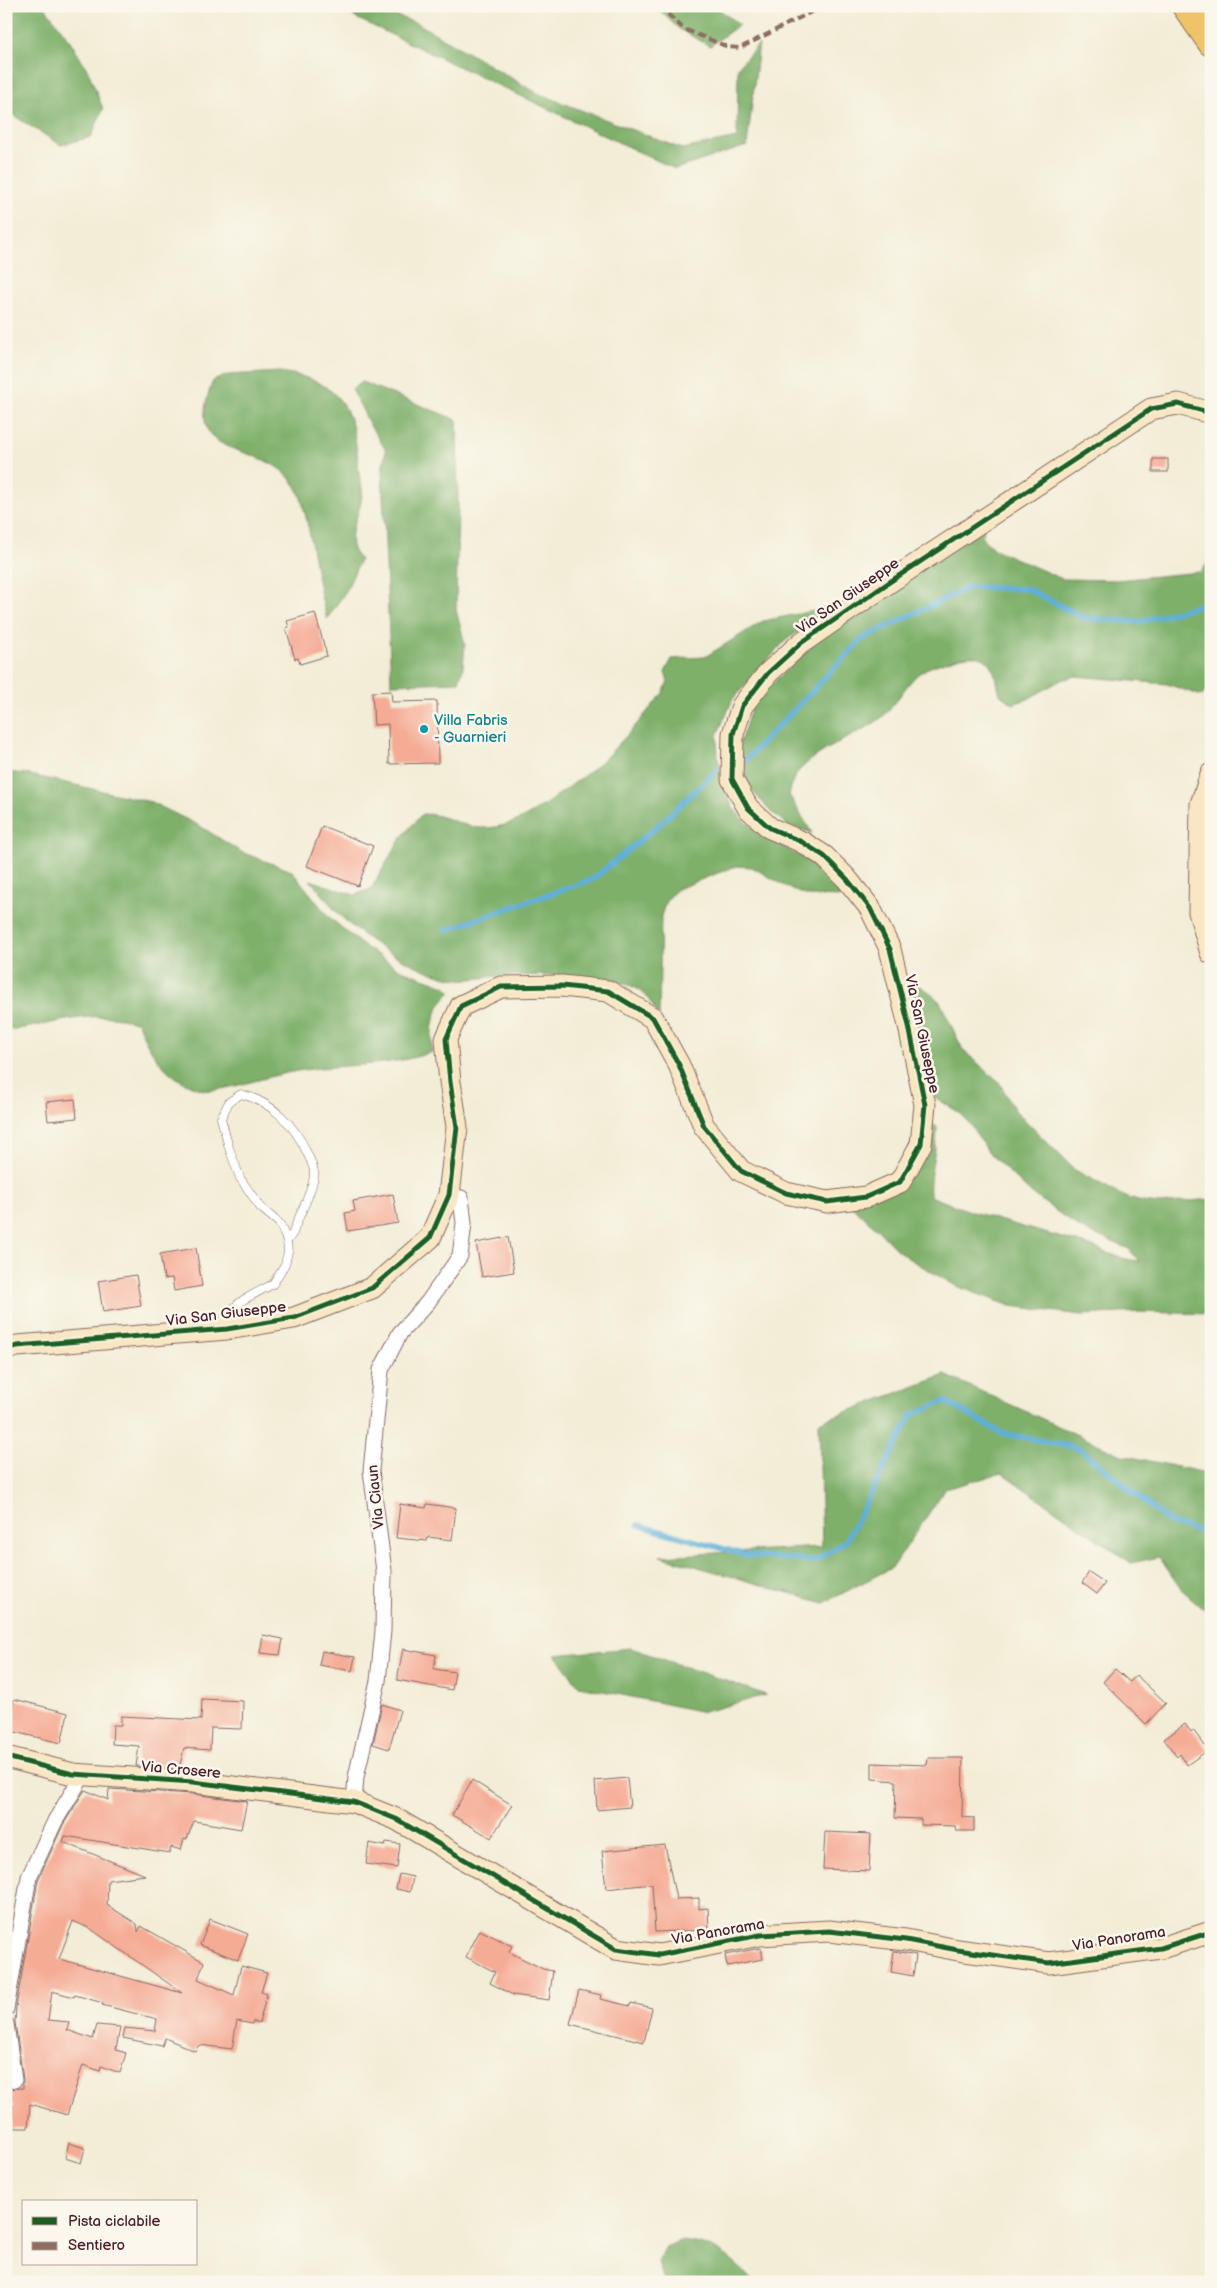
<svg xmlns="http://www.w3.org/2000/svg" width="1217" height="2288" font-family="'Balsamiq Sans',sans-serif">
  <rect width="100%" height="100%" fill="#fbf7ec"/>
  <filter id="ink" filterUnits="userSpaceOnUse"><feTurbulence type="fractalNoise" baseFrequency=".02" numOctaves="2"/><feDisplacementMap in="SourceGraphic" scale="10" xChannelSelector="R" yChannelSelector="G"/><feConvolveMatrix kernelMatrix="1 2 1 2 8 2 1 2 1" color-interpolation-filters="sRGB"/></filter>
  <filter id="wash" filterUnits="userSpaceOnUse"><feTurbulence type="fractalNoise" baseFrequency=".0096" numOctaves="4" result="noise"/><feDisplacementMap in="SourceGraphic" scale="20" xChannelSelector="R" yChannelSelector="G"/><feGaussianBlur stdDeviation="1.12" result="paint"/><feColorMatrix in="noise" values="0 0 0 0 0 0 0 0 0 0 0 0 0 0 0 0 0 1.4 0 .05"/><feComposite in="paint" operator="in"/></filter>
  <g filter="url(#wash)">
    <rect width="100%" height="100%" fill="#f2edd6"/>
    <g fill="#7eb06b" stroke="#64684b">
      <polygon points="6,6 44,6 70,41 88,71 103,109 91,137 61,145 6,111"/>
      <polygon points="353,6 367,6 417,23 537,93 682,149 737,138 738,67 759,44 747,146 675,169 354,17"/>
      <polygon points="655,6 715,6 739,25 710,46 679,29"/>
      <path d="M280 372C346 381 355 415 359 474 360 481 363 487 362 493 362 511 348 529 352 546 353 551 357 556 360 560L346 591 327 619C317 585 314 551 306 517 303 506 301 494 295 485 262 435 178 468 213 381L228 375Z"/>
      <polygon points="362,382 457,420 458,507 456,610 465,644 463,668 459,682 391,684 382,470 386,450 371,427 352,389"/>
      <path d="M985 523 982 538 994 549 1062 579 1116 580 1200 572 1211 559V683L1202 696 1167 684 1076 676 1061 680 1028 699 1013 704 1000 695C993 659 985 648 948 661 936 665 923 668 914 678 902 690 894 708 880 719 857 736 805 754 793 780 791 784 791 790 789 795L812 833 787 825 769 810 751 789 740 767 739 745 754 701 818 640Z"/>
      <path d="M833 607 785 641 733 699 717 735 718 759 727 795 734 809 744 821 766 837 808 861 838 882 861 902 845 897 809 896 794 891 752 867 736 866 677 889 666 901 661 916 659 1017C653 1006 647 994 636 988 610 974 531 975 500 976 482 977 465 982 447 977 409 967 361 939 334 909 326 899 319 889 310 880L355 895 371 889 401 838 422 814C446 813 464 830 488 828 512 826 528 816 547 803 570 786 593 771 613 750 631 732 647 712 663 693L668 682 665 672 672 659 705 657 763 621Z"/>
      <path d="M6 772 26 774 151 802 200 826 241 852 292 871 328 916 361 944 399 969 445 986 451 992C432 1009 431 1028 432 1052 383 1070 328 1062 278 1075 263 1078 216 1093 204 1090 170 1082 149 1054 138 1023 95 1006 50 1027 6 1030Z"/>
      <path d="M901 975 928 991 940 1002 963 1050 999 1082 1015 1110 1075 1170 1127 1198 1143 1202 1159 1204 1211 1199V1314L1140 1312 1081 1315 1011 1306 956 1286 908 1258 896 1249 874 1226 843 1198 891 1186 923 1120 937 1127C937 1151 928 1173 930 1196 981 1217 1031 1229 1084 1244 1103 1250 1120 1260 1139 1261L1129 1249 1080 1228 1032 1194 990 1154 969 1123 957 1111 921 1089Z"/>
      <polygon points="945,1375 1122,1455 1211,1474 1211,1615 1181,1589 1159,1557 1131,1563 1002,1473 945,1489 893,1567 824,1603 660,1556 822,1547 819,1422"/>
      <polygon points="631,1648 766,1695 704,1712 579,1686 555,1655"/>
      <path d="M679 2241C715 2243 729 2257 754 2282H669L663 2278 658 2262 664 2248Z"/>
    </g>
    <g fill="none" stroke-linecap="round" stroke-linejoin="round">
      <g stroke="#5eafd9" stroke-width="5.5">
        <polyline points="745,761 862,639 969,587 1028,589 1084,618 1139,622 1211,602"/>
        <polyline points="446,930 593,879 660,824 717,770"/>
        <polyline points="638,1525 746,1555 815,1561 846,1541 912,1415 945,1401 1001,1433 1079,1448 1171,1523 1211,1535"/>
      </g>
    </g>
    <g id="blocks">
      <g fill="#f5ac95" fill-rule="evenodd">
        <rect x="1153" y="459" width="15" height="13"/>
        <polygon points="315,613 327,656 300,664 298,658 295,659 286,628 289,627 287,621"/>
        <polygon points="391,691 392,702 437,701 438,763 389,764 388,724 374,725 372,692"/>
        <polygon points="322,826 373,846 358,886 307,866"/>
        <polygon points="75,1099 77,1118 48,1121 46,1102"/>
        <polygon points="393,1194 398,1223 348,1231 345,1213 355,1211 353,1201"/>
        <polygon points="508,1237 514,1272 482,1277 476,1243"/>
        <polygon points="196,1248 202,1286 174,1291 172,1278 164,1279 160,1254"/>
        <polygon points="136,1275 141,1306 103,1312 98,1281"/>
        <polygon points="400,1504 426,1508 427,1504 456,1508 452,1540 428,1537 427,1541 396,1538"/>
        <polygon points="1089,1572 1105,1583 1097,1594 1082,1583"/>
        <polygon points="263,1635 283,1639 280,1655 260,1653"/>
        <polygon points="403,1649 436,1655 434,1669 455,1672 452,1690 397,1680"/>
        <polygon points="322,1651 355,1657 352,1671 319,1665"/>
        <polygon points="1115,1669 1130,1682 1136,1675 1166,1703 1146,1724 1103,1682"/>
        <polygon points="14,1699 68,1713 61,1743 6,1730"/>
        <polygon points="202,1699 243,1701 242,1729 211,1728 210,1750 184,1748 179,1769 136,1766 139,1746 112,1744 113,1725 121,1725 121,1716 201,1720"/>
        <polygon points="382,1704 400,1710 389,1749 373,1744"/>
        <polygon points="1185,1724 1191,1732 1193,1730 1208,1750 1187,1765 1180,1754 1177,1757 1164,1739"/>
        <polygon points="928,1758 963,1758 962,1817 974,1818 974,1831 956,1831 955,1826 921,1825 921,1819 895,1818 896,1781 872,1779 872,1763 927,1765"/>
        <polygon points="627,1778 630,1807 597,1810 595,1781"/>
        <polygon points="472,1780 512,1805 491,1838 452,1815"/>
        <path d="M109 1789 192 1794 247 1801 241 1829 194 1821 187 1839H184L181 1850 171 1847 170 1853 65 1836 63 1842 145 1875 108 1880 107 1905 137 1924 138 1932 141 1926 204 1962 198 1979 234 1995 241 1966 267 1973 261 1992 267 1994 259 2023 253 2021 252 2024 237 2021 232 2049 199 2045 195 2051 165 2038 162 2046 123 2038 125 2028 155 2031 157 2019 102 2005 103 2003 75 1995 74 1997 52 1991 48 2020 69 2022 67 2030 93 2039 97 2025 120 2027 116 2050 126 2053 120 2073 101 2066 100 2071 83 2065 67 2115 30 2104 28 2128H11L13 2105H8L6 2089 23 2088V2079L15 2022 16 2007 38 1880 63 1825 85 1790 108 1800ZM73 1921 91 1929 182 1993 59 1959Z"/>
        <polygon points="825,1832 871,1834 869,1871 823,1869"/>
        <polygon points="386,1842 400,1844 397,1868 366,1864 369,1843 385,1846"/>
        <polygon points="665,1845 676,1899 699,1898 699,1909 708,1908 709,1930 655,1932 652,1884 606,1889 602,1851"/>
        <polygon points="399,1874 413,1877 410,1892 396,1889"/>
        <polygon points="210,1919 248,1934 238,1960 200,1945"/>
        <polygon points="480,1930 512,1946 509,1952 543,1969 553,1971 549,2000 513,1995 490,1983 495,1972 466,1957"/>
        <polygon points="761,1948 763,1959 727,1966 725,1955"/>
        <polygon points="894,1951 916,1955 913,1976 891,1972"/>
        <polygon points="579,1990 601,1995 600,1999 630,2006 631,2003 652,2008 644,2042 570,2024"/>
        <polygon points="69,2143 85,2148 81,2163 65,2158"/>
      </g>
    </g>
  </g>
  <g filter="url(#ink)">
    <use href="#blocks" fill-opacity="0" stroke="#856767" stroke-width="1"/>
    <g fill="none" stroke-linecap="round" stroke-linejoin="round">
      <defs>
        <path id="lane" d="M222 1327 226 1314 243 1300 273 1284 285 1264 288 1252 287 1241 280 1224 260 1207 240 1178 229 1148 221 1118 229 1102 241 1094C272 1102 295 1125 307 1153 310 1159 315 1169 314 1175 313 1192 298 1216 293 1233L287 1241"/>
        <g id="street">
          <polyline points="354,1802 356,1777 378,1681 383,1631 384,1571 371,1471 381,1370 400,1333 428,1302 460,1256 464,1223 461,1198 449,1195"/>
          <polyline points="6,2009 29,1877 55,1821 83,1775"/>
          <polyline points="6,2024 14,2080"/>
        </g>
        <g id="secondary">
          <polyline points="1211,774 1201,804 1199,912 1211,953"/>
          <polyline points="6,1349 17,1346 227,1329 294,1318 372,1288 430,1238 449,1195 457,1127 450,1082 446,1039 461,1006 501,987 562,986 608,991 653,1018 679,1065 704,1126 741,1171 786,1193 827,1202 866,1197 900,1182 921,1144 925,1105 909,1026 890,949 870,908 847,879 824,856 802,842 770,828 748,808 732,779 733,734 742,706 768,673 801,643 891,581 1151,409 1178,404 1211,413"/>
          <polyline points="6,1757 73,1774 193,1782 354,1802 396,1819 616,1949 659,1955 760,1935 829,1931 906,1940 958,1950 1049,1963 1161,1948 1211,1932"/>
        </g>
        <polyline id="highway" points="1185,6 1211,43"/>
      </defs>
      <use href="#lane" stroke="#856767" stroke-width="9"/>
      <use href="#street" stroke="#856767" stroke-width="17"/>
      <use href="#secondary" stroke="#856767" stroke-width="23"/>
      <use href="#highway" stroke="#856767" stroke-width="28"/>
      <use href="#lane" stroke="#fff" stroke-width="8"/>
      <use href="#street" stroke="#fff" stroke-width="15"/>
      <use href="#secondary" stroke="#f9e7c3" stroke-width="21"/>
      <use href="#highway" stroke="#efc469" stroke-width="26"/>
      <polyline stroke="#8d6e63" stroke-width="4" stroke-dasharray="8 4" stroke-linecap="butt" points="659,6 684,29 728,47 740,48 823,6"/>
      <defs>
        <g id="cycleway">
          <polyline points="6,1349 17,1346 227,1329 294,1318 372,1288 430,1238 449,1195 457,1127 450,1082 446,1039 461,1006 501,987 562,986 608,991 653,1018 679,1065 704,1126 741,1171 786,1193 827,1202 866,1197 900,1182 921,1144 925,1105 909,1026 890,949 870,908 847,879 824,856 802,842 770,828 748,808 732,779 733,734 742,706 768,673 801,643 891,581 1151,409 1178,404 1211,413"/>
          <polyline points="6,1757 73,1774 193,1782 354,1802 396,1819 616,1949 659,1955 760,1935 829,1931 906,1940 958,1950 1049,1963 1161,1948 1211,1932"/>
        </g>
      </defs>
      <use href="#cycleway" stroke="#fbf7ec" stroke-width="8"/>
      <use href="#cycleway" stroke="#1b5e20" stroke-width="5"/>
    </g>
  </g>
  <circle fill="#0f9aa8" stroke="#fbf7ec" stroke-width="2" cx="424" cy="729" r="5"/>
  <g text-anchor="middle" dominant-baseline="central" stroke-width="5" stroke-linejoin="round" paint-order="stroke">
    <g font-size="15" fill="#4a1f2b" stroke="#fbf7ec">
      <text transform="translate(848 596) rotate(-35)">Via San Giuseppe</text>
      <text transform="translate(922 1034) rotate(78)">Via San Giuseppe</text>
      <text transform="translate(226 1314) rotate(-7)">Via San Giuseppe</text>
      <text transform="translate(376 1497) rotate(-96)">Via Ciaun</text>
      <text transform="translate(181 1770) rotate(5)">Via Crosere</text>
      <text transform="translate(718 1932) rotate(-10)">Via Panorama</text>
      <text transform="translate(1119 1939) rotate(-9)">Via Panorama</text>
    </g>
    <g font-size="15" fill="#0d838f" stroke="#fbf7ec" text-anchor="start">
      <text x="434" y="720">Villa Fabris<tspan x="434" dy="17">- Guarnieri</tspan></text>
    </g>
  </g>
  <rect width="1217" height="2288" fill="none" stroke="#fbf7ec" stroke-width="25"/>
  <rect x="22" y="2200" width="175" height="65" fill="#fbf7ec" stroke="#b4a19f"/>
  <rect x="32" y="2217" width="25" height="8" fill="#1b5e20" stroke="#b4a19f"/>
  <text x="68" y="2226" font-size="15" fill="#4a1f2b">Pista ciclabile</text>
  <rect x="32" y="2242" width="25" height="8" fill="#8d6e63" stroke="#b4a19f"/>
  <text x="68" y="2250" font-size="15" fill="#4a1f2b">Sentiero</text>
</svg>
